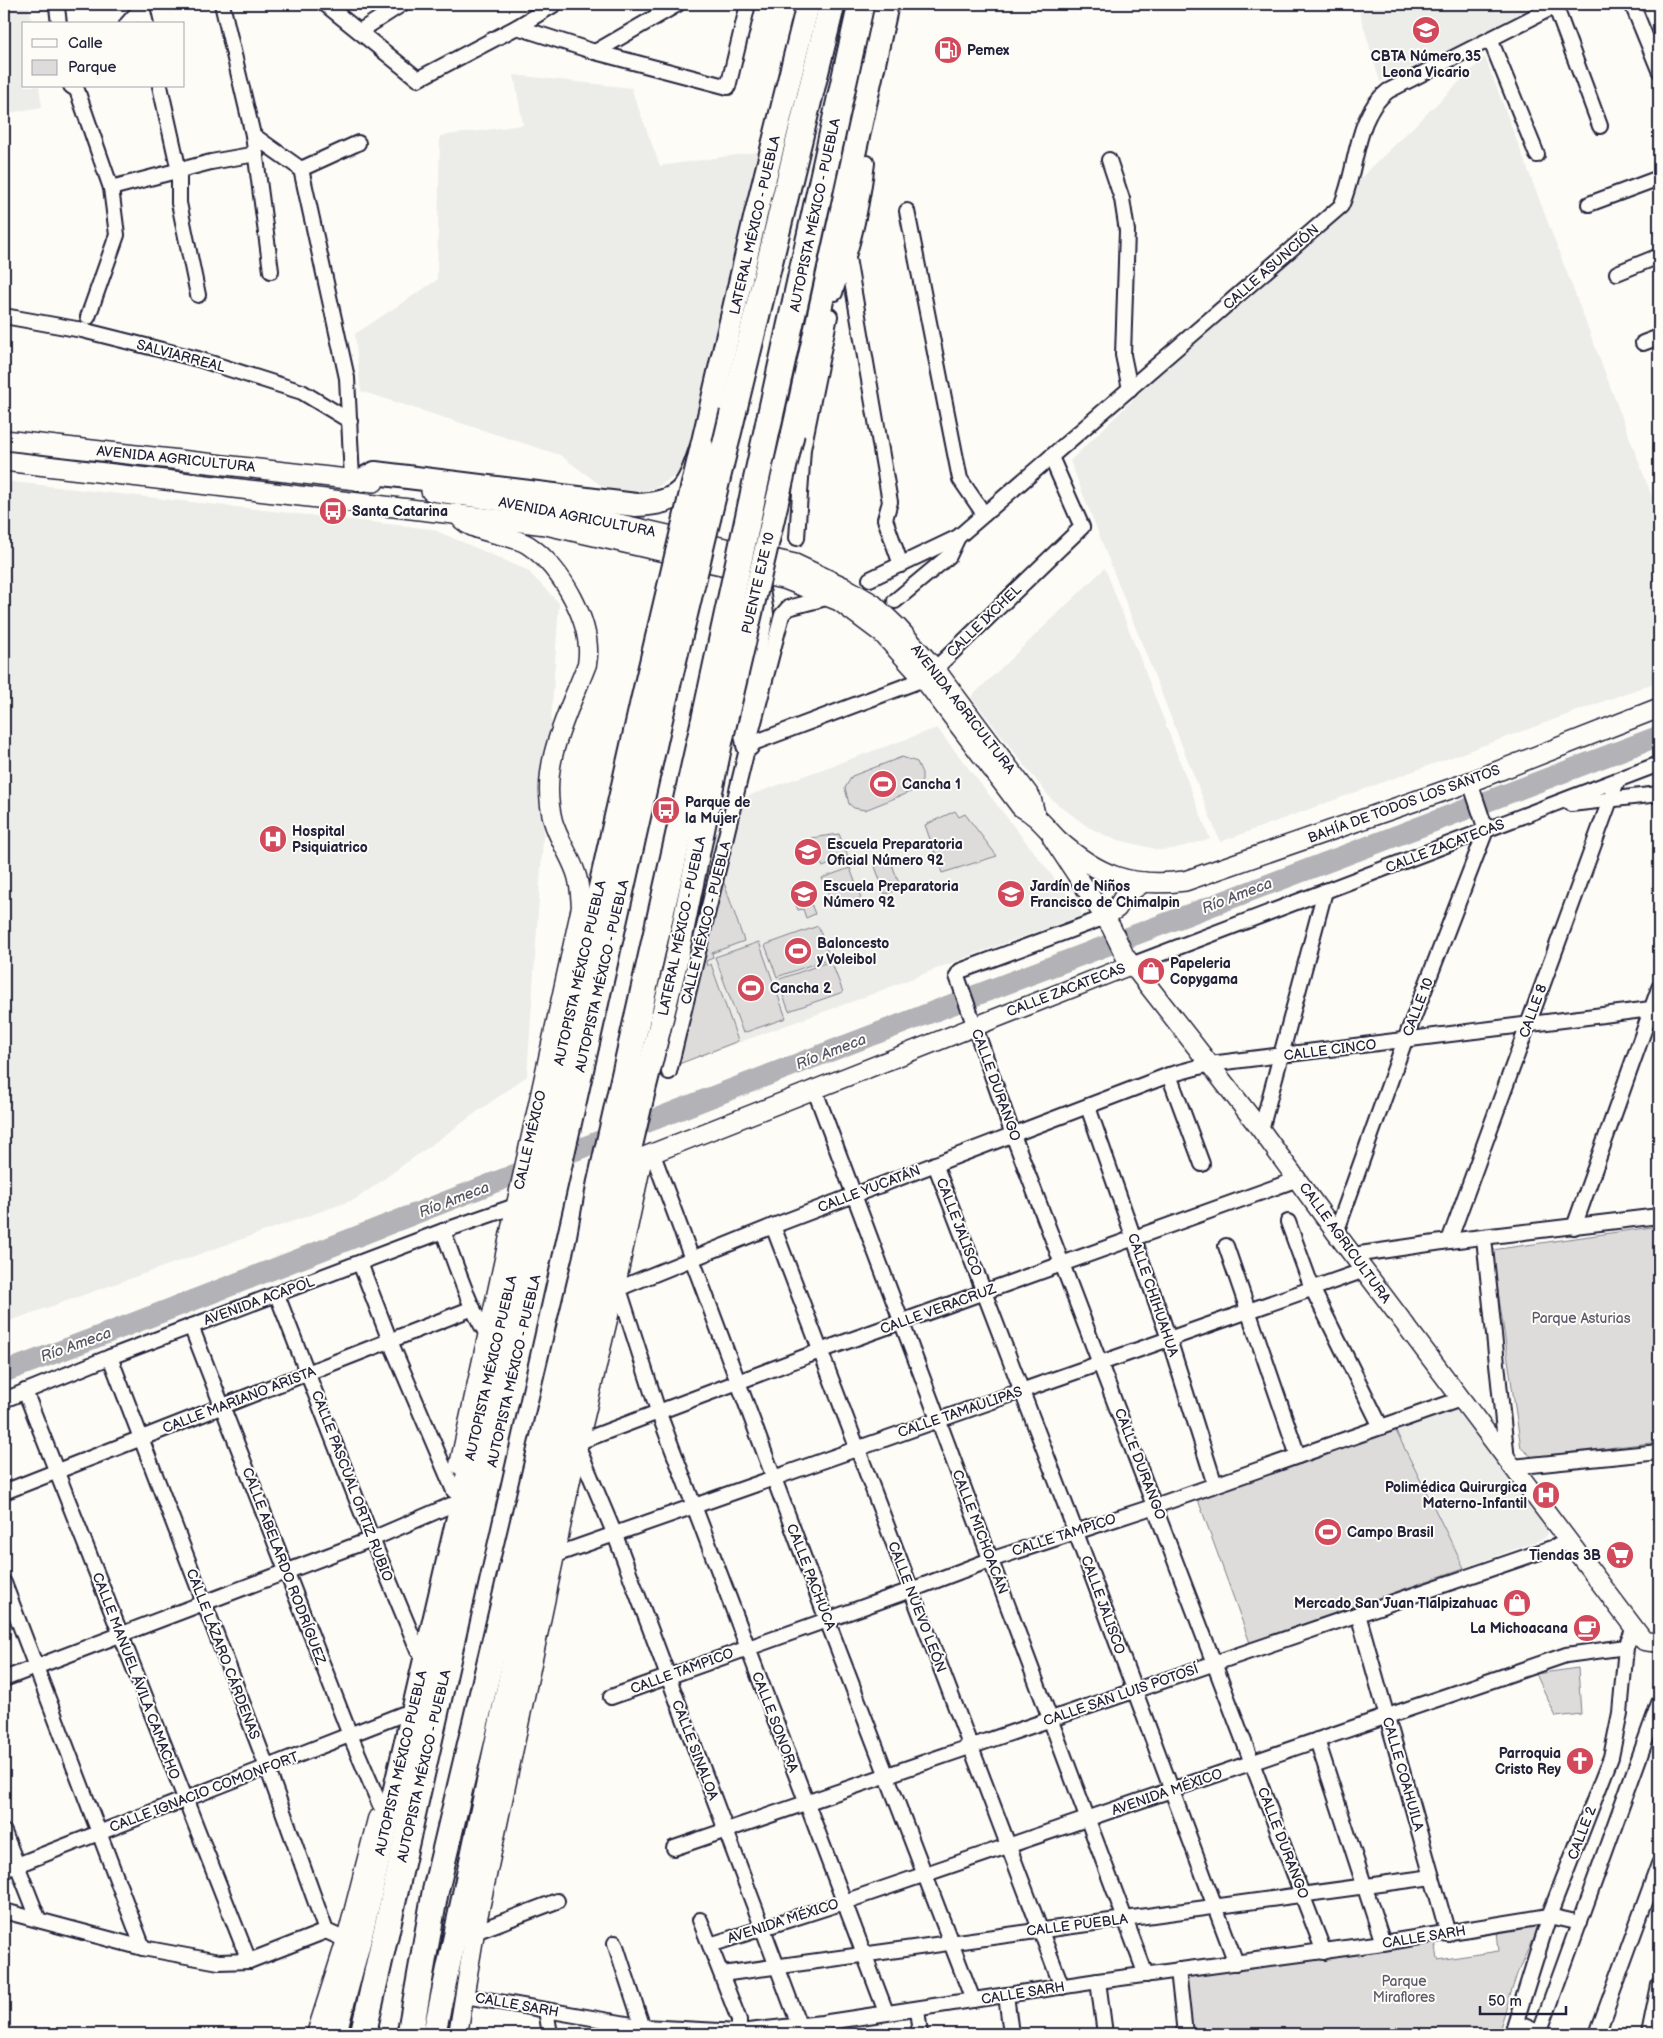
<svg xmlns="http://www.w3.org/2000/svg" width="1663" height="2038" font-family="'Balsamiq Sans',sans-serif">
  <rect width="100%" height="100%" fill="#fdfcf7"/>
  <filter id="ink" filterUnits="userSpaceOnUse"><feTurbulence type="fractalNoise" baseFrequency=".02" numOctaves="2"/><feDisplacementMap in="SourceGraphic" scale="10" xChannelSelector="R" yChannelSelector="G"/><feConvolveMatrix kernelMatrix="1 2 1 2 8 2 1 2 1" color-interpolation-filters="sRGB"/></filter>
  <g filter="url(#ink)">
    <g fill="#ecece9">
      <polygon points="4,4 29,4 32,24 24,24 24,86 39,86 42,107 4,114"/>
      <polygon points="1357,4 1537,4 1462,44 1380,82"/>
      <polygon points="1485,57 1659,515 1659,681 1220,842 1070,461"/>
      <polygon points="514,75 631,88 660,166 757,152 696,446 685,469 659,486 636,494 606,489 560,455 361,391 355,334 437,280 440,136 523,125"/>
      <polygon points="4,481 432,529 527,570 559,603 527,1076 356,1199 4,1323"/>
      <polygon points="1105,568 1210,839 1173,849 1159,850 1111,838 1088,827 1051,799 971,697"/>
      <polygon points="937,728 1083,915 977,953 862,998 679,1064 742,798"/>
      <polygon points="1454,1407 1548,1530 1545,1538 1464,1568 1395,1429"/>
    </g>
    <g fill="#dddcdb" stroke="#807f8b">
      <polygon points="902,757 917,762 922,773 922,781 915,790 865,810 854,808 849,804 845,788 852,776"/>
      <polygon points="955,811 959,817 965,814 997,856 942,873 925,825"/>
      <polygon points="839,834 848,856 823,867 819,859 821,850 815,846 811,838"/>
      <polygon points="889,856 901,889 885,894 873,861"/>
      <polygon points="850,868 861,898 834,908 822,878"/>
      <polygon points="723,880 744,941 712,953 713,958 706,961 707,966 711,964 738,1041 679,1064"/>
      <polygon points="803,883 815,914 806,918 803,909 798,910 790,888"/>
      <polygon points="818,926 830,958 777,977 765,945"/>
      <polygon points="759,942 786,1018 743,1033 715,957"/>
      <polygon points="831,961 843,992 789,1011 777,980"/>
      <polygon points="1659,1226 1659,1442 1532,1457 1521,1448 1492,1250"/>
      <polygon points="1395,1429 1464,1568 1250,1643 1197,1497"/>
      <polygon points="1578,1668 1581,1714 1556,1717 1536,1674"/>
      <polygon points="1540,1923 1517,1974 1498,2034 1190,2034 1184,1975 1435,1940 1438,1960 1499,1951 1497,1931"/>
    </g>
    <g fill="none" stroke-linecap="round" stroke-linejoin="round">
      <path stroke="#b2b2b7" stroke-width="21" d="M4 1372C246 1282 486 1185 727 1091 1037 971 1348 854 1659 736"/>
      <defs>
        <g id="minor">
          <polyline points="222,4 253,135 271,271"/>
          <polyline points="325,4 418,79 517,27 555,4"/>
          <polyline points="1632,4 1659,70"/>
          <polyline points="1555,5 1600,126"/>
          <polyline points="57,7 59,24"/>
          <polyline points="142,7 146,24"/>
          <polyline points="127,24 145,4"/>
          <polyline points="517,27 595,52 728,87 748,4"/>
          <polyline points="360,31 402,4"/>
          <polyline points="1490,39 1537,155"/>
          <polyline points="595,52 678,4"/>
          <polyline points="71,86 77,90 111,188 117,235 88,317"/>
          <polyline points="160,86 179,171 179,203 198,295"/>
          <polyline points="253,135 301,169"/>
          <polyline points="1109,160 1122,199 1127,231 1123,355 1130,389"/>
          <polyline points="301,169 347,378 352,479"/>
          <polyline points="301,169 358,143"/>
          <polyline points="111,188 211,162 256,154"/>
          <polyline points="1589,204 1659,178"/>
          <polyline points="907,211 960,479 984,514"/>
          <polyline points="848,258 890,502 885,519 901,565"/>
          <polyline points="1617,273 1659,256"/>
          <path d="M835 293C838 280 845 269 848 256 858 225 863 194 867 163"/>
          <polyline points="4,316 82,330 198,359 302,392 350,421"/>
          <polyline points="1643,343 1659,337"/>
          <polyline points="797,538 803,449 830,316"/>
          <path d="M870 579 958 537 1341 206C1358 170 1354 116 1388 91L1559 4"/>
          <polyline points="895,601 949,556 958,537"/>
          <polyline points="748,745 924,679 935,669 1082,527 1051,457"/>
          <polyline points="1571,804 1659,794"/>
          <polyline points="1103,918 960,971 957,976 1013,1135 1324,1952"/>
          <polyline points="1131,965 1659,764"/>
          <polyline points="669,1072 748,745 782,615 788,608 830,597"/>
          <polyline points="1169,1075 1202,1164"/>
          <polyline points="814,1088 1146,1975"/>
          <polyline points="1088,1107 1169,1339 1215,1485"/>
          <polyline points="1261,1130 1325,891"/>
          <polyline points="652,1152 827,1620 973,2000"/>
          <polyline points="935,1164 1075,1530 1236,1963"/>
          <polyline points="1288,1222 1312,1288 1381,1427"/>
          <polyline points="773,1226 1062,1987"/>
          <polyline points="1574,1227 1659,988"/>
          <path d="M443 1231C453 1256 474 1324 492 1339"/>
          <polyline points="1336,1233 1405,1040 1486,830 1470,782"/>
          <polyline points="1484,1238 1507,1460"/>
          <polyline points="1449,1241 1617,781"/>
          <polyline points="1226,1246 1298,1456"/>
          <polyline points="1353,1255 1449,1241 1659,1216"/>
          <polyline points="360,1263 390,1341 454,1491"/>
          <polyline points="619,1289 658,1411 886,2012"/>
          <polyline points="615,1290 773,1226 1169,1075 1210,1064 1659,1008"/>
          <polyline points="277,1295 372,1539 418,1650"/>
          <polyline points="191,1326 350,1735 380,1805"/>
          <polyline points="110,1357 267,1767 326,1931 346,1940"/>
          <polyline points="25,1391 249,1961"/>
          <polyline points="4,1400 110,1357 443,1231 515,1206"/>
          <polyline points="579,1442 820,1351 1298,1179"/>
          <polyline points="578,1447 615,1535 799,2025"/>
          <polyline points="1512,1467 1659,1452"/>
          <polyline points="4,1492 473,1308"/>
          <polyline points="555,1555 1365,1270"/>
          <polyline points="4,1583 143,1948"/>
          <polyline points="1358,1614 1448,1934"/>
          <polyline points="4,1679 372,1539 451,1505"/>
          <polyline points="611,1697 911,1590 990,1560 1155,1506 1461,1399"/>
          <polyline points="1317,1740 1383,1943"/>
          <polyline points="4,1832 38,1918"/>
          <polyline points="674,1848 1569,1542"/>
          <polyline points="4,1870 403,1714"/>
          <polyline points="4,1911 143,1948 219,1962 249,1961 326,1931"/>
          <polyline points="700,1920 739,2020 739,2034"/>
          <polyline points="475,1932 557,1901"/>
          <polyline points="615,1943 645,2034"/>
          <polyline points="710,1945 844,1902 1566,1655 1626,1647"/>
          <polyline points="1178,1970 1185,2034"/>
          <polyline points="722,1974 1432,1877"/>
          <polyline points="1098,1981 1105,2034"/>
          <polyline points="1006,1995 1011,2034"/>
          <polyline points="465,1996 644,2027 739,2032 822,2023 1098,1981 1383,1943 1549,1916 1580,1923"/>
          <polyline points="917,2009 920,2034"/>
          <polyline points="546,2010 550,2034"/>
          <polyline points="1517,2022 1540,2032"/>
          <polyline points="1512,2034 1549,1916 1611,1757 1620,1713 1626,1647 1634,1628"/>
          <polyline points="1539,2034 1659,1703"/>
          <polyline points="1597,2034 1659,1864"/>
          <polyline points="1649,2034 1659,1985"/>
        </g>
        <g id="tertiary">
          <path d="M457 513C465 534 510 533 528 545 562 567 594 625 587 664 568 714 538 765 553 821 558 839 570 855 576 873 580 884 580 895 581 907L459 1465"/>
          <polyline points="1052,838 1111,927 1125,956 1261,1130 1336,1233 1644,1641 1659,1643"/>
          <polyline points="316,2034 346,1940 377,1819"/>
          <polyline points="458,2034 475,1932 579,1442 615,1290 643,1157 1131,965"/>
        </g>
        <g id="secondary">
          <polyline points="4,440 374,482"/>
          <path d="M4 461 546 525 787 580 839 601 883 634 924 679 1021 807C1037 815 1045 827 1058 840 1098 876 1131 888 1185 881L1470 782 1659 708"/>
          <polyline points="431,491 549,508 795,564 844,587 873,604 897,627 935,669 1031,798 1035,814"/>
          <polyline points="1103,918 1117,908 1125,895 1144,882"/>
        </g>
        <g id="trunk">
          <polyline points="793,433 887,4"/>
          <path d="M361 480 375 473 636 505C684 503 688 487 702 446L756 214 808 4"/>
          <polyline points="748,745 743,716 762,614 758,589"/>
          <polyline points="335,2034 361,1935 457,1522 642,701"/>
          <polyline points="434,2034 552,1482 644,1090 675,966 723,733"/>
        </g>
        <g id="motorway">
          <polyline points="733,413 832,4"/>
          <polyline points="768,426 861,4"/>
          <polyline points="363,2034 662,708"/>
          <polyline points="410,2034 435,1893 589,1246 600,1184 704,722"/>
        </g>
      </defs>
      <use href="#minor" stroke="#22223b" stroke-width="18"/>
      <use href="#tertiary" stroke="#22223b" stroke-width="21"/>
      <use href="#secondary" stroke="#22223b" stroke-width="22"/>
      <use href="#trunk" stroke="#22223b" stroke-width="26"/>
      <use href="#motorway" stroke="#22223b" stroke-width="29"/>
      <use href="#minor" stroke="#fdfcf7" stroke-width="14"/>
      <use href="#tertiary" stroke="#fdfcf7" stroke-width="18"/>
      <use href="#secondary" stroke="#fdfcf7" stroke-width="19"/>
      <use href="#trunk" stroke="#fdfcf7" stroke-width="22"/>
      <use href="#motorway" stroke="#fdfcf7" stroke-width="25"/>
      <defs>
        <g id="trunk-bridge">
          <polyline points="642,701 702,446"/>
          <polyline points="723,733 793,433"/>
        </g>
        <g id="motorway-bridge">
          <polyline points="662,708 733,413"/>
          <polyline points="704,722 768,426"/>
        </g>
      </defs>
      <use href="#trunk-bridge" stroke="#22223b" stroke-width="26" stroke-linecap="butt"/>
      <use href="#motorway-bridge" stroke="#22223b" stroke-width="29" stroke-linecap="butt"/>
      <use href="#trunk-bridge" stroke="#fdfcf7" stroke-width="22"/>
      <use href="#motorway-bridge" stroke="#fdfcf7" stroke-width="25"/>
    </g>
  </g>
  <defs>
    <symbol id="university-disc" viewBox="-11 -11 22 22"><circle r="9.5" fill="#d1495b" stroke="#fdfcf7"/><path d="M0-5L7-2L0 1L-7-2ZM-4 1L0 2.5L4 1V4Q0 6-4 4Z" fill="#fff"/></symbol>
    <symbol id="fuel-disc" viewBox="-11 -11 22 22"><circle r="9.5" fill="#d1495b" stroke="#fdfcf7"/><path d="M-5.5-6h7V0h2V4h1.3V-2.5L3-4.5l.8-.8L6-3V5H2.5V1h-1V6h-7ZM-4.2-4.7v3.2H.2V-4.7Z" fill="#fff"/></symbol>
    <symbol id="bus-disc" viewBox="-11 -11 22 22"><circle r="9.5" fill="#d1495b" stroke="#fdfcf7"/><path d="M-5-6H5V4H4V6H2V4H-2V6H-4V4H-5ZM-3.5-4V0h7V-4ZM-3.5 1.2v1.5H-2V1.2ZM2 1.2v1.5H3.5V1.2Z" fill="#fff"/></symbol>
    <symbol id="stadium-disc" viewBox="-11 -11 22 22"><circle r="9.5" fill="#d1495b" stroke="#fdfcf7"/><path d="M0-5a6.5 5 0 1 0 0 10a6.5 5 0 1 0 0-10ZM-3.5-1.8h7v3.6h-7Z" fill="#fff"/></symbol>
    <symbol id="hospital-disc" viewBox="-11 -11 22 22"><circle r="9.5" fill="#d1495b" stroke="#fdfcf7"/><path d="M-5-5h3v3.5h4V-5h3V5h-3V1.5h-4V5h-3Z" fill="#fff"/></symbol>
    <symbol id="school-disc" viewBox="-11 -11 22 22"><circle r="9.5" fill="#d1495b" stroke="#fdfcf7"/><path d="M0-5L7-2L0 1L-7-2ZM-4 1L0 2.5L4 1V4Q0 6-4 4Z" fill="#fff"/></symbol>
    <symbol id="shop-disc" viewBox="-11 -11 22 22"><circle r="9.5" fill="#d1495b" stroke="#fdfcf7"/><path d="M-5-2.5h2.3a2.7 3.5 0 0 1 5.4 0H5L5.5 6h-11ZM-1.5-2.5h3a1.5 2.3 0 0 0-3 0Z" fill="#fff"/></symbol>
    <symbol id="supermarket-disc" viewBox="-11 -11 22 22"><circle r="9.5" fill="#d1495b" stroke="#fdfcf7"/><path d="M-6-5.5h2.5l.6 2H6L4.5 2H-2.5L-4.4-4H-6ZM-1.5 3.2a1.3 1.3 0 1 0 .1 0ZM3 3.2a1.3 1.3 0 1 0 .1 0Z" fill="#fff"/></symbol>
    <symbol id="cafe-disc" viewBox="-11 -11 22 22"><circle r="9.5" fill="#d1495b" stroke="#fdfcf7"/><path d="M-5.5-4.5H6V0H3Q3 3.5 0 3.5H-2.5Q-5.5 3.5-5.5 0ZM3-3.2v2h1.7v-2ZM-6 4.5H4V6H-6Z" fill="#fff"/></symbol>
    <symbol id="church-disc" viewBox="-11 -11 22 22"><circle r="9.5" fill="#d1495b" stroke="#fdfcf7"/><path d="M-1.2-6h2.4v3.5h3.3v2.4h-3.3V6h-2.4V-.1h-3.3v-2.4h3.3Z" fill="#fff"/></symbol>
  </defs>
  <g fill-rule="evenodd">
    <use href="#university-disc" x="1410" y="14" width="32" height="32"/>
    <use href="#fuel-disc" x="932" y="34" width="32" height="32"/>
    <use href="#bus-disc" x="317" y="495" width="32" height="32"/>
    <use href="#stadium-disc" x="867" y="768" width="32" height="32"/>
    <use href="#bus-disc" x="650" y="794" width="32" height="32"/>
    <use href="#hospital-disc" x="257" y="823" width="32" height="32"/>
    <use href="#university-disc" x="792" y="836" width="32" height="32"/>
    <use href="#school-disc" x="788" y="878" width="32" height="32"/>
    <use href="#school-disc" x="995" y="878" width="32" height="32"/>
    <use href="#stadium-disc" x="782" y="935" width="32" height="32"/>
    <use href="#shop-disc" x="1135" y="955" width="32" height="32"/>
    <use href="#stadium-disc" x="735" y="972" width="32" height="32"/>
    <use href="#hospital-disc" x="1530" y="1479" width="32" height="32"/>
    <use href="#stadium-disc" x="1312" y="1516" width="32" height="32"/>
    <use href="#supermarket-disc" x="1604" y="1539" width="32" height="32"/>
    <use href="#shop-disc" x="1501" y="1587" width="32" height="32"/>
    <use href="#cafe-disc" x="1571" y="1612" width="32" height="32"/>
    <use href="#church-disc" x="1564" y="1745" width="32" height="32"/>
  </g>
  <g text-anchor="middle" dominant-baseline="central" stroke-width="4" stroke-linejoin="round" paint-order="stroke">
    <g font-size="14" font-weight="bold" fill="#22223b" stroke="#fdfcf7" text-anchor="start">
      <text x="967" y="50">Pemex</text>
      <text x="1426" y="56" text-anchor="middle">CBTA Número 35<tspan x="1426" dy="16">Leona Vicario</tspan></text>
      <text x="352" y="511">Santa Catarina</text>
      <text x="902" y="784">Cancha 1</text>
      <text x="685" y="802">Parque de<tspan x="685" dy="16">la Mujer</tspan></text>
      <text x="292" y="831">Hospital<tspan x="292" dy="16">Psiquiatrico</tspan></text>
      <text x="827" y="844">Escuela Preparatoria<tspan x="827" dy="16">Oficial Número 92</tspan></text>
      <text x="823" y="886">Escuela Preparatoria<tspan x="823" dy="16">Número 92</tspan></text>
      <text x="1030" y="886">Jardín de Niños<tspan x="1030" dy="16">Francisco de Chimalpin</tspan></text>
      <text x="817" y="943">Baloncesto<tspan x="817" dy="16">y Voleibol</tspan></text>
      <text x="1170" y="963">Papeleria<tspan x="1170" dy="16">Copygama</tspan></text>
      <text x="770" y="988">Cancha 2</text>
      <text x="1527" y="1487" text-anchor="end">Polimédica Quirurgica<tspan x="1527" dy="16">Materno-Infantil</tspan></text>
      <text x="1347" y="1532">Campo Brasil</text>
      <text x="1601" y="1555" text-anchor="end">Tiendas 3B</text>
      <text x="1498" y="1603" text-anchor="end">Mercado San Juan Tlalpizahuac</text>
      <text x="1568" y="1628" text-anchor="end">La Michoacana</text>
      <text x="1561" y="1753" text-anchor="end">Parroquia<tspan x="1561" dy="16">Cristo Rey</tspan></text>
    </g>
    <g font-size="14" fill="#22223b" stroke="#fdfcf7">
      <text transform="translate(815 215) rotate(-78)">AUTOPISTA MÉXICO - PUEBLA</text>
      <text transform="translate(755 225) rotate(-77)">LATERAL MÉXICO - PUEBLA</text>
      <text transform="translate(1271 267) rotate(-41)">CALLE ASUNCIÓN</text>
      <text transform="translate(181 356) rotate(15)">SALVIARREAL</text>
      <text transform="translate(176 459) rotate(6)">AVENIDA AGRICULTURA</text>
      <text transform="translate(577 517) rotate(11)">AVENIDA AGRICULTURA</text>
      <text transform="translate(758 583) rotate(-77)">PUENTE EJE 10</text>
      <text transform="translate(984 621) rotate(-44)">CALLE IXCHEL</text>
      <text transform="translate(963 709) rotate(52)">AVENIDA AGRICULTURA</text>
      <text transform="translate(1404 804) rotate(-20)">BAHÍA DE TODOS LOS SANTOS</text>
      <text transform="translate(1445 846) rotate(-21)">CALLE ZACATECAS</text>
      <text transform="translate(706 923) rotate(-76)">CALLE MÉXICO - PUEBLA</text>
      <text transform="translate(682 926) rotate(-78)">LATERAL MÉXICO - PUEBLA</text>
      <text transform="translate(580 973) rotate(-77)">AUTOPISTA MÉXICO PUEBLA</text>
      <text transform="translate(602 976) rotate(-77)">AUTOPISTA MÉXICO - PUEBLA</text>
      <text transform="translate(1066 990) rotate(-21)">CALLE ZACATECAS</text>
      <text transform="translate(1418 1007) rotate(-69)">CALLE 10</text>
      <text transform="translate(1533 1011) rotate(-70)">CALLE 8</text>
      <text transform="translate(1330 1050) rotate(-7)">CALLE CINCO</text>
      <text transform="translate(996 1085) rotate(70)">CALLE DURANGO</text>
      <text transform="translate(530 1140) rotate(-77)">CALLE MÉXICO</text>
      <text transform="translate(869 1189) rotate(-21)">CALLE YUCATÁN</text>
      <text transform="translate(959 1227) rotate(69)">CALLE JALISCO</text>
      <text transform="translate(1345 1243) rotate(54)">CALLE AGRICULTURA</text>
      <text transform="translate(1153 1295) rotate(71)">CALLE CHIHUAHUA</text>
      <text transform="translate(259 1301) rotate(-20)">AVENIDA ACAPOL</text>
      <text transform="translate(938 1309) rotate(-20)">CALLE VERACRUZ</text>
      <text transform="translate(491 1368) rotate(-77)">AUTOPISTA MÉXICO PUEBLA</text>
      <text transform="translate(514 1371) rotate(-77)">AUTOPISTA MÉXICO - PUEBLA</text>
      <text transform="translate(239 1400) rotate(-21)">CALLE MARIANO ARISTA</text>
      <text transform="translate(960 1412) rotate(-19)">CALLE TAMAULIPAS</text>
      <text transform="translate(1140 1464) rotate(69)">CALLE DURANGO</text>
      <text transform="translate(352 1486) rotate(69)">CALLE PASCUAL ORTIZ RUBIO</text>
      <text transform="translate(980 1532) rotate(69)">CALLE MICHOACÁN</text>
      <text transform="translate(1064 1535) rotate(-18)">CALLE TAMPICO</text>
      <text transform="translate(284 1566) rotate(69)">CALLE ABELARDO RODRÍGUEZ</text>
      <text transform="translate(811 1577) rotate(69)">CALLE PACHUCA</text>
      <text transform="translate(1103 1605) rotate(70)">CALLE JALISCO</text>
      <text transform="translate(917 1607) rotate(69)">CALLE NUEVO LEÓN</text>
      <text transform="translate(223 1654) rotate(69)">CALLE LÁZARO CÁRDENAS</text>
      <text transform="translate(682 1671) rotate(-20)">CALLE TAMPICO</text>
      <text transform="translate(136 1676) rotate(69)">CALLE MANUEL ÁVILA CAMACHO</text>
      <text transform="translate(1121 1695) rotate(-19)">CALLE SAN LUIS POTOSÍ</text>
      <text transform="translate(775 1722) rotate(69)">CALLE SONORA</text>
      <text transform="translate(695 1750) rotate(69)">CALLE SINALOA</text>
      <text transform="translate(401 1763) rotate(-77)">AUTOPISTA MÉXICO PUEBLA</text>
      <text transform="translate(424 1766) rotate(-77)">AUTOPISTA MÉXICO - PUEBLA</text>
      <text transform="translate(1403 1774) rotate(74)">CALLE COAHUILA</text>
      <text transform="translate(204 1792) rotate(-21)">CALLE IGNACIO COMONFORT</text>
      <text transform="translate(1167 1792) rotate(-19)">AVENIDA MÉXICO</text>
      <text transform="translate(1582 1833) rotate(-69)">CALLE 2</text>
      <text transform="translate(1283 1843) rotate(69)">CALLE DURANGO</text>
      <text transform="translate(783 1921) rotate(-18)">AVENIDA MÉXICO</text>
      <text transform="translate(1077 1925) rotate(-7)">CALLE PUEBLA</text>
      <text transform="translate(1424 1937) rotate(-9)">CALLE SARH</text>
      <text transform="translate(1023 1993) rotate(-9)">CALLE SARH</text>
      <text transform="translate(517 2005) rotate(10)">CALLE SARH</text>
    </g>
    <g font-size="14" fill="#5a5a6b" stroke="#fdfcf7">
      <text x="1581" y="1318">Parque Asturias</text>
      <text x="1404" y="1981">Parque<tspan x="1404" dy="16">Miraflores</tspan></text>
    </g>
    <g font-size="15" font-style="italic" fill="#545466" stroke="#fdfcf7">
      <text transform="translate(1237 896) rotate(-21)">Río Ameca</text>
      <text transform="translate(831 1052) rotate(-21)">Río Ameca</text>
      <text transform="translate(454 1200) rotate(-21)">Río Ameca</text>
      <text transform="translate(76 1345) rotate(-20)">Río Ameca</text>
    </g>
  </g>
  <rect width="1663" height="2038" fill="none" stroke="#fdfcf7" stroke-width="20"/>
  <rect x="10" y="10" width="1643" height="2018" fill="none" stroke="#22223b" stroke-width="2" filter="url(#ink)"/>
  <rect x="22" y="22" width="162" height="65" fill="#fdfcf7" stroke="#a5a5ac"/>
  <rect x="32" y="39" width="25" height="8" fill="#fdfcf7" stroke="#a5a5ac"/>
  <text x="68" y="48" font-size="15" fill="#22223b">Calle</text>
  <rect x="32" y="60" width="25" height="15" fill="#dddcdb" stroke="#a5a5ac"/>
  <text x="68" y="72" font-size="15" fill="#22223b">Parque</text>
  <path d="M1480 2006v8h86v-8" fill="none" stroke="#22223b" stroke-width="2.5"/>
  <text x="1488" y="2006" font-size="15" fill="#22223b" stroke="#fdfcf7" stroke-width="4" paint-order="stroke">50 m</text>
</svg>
